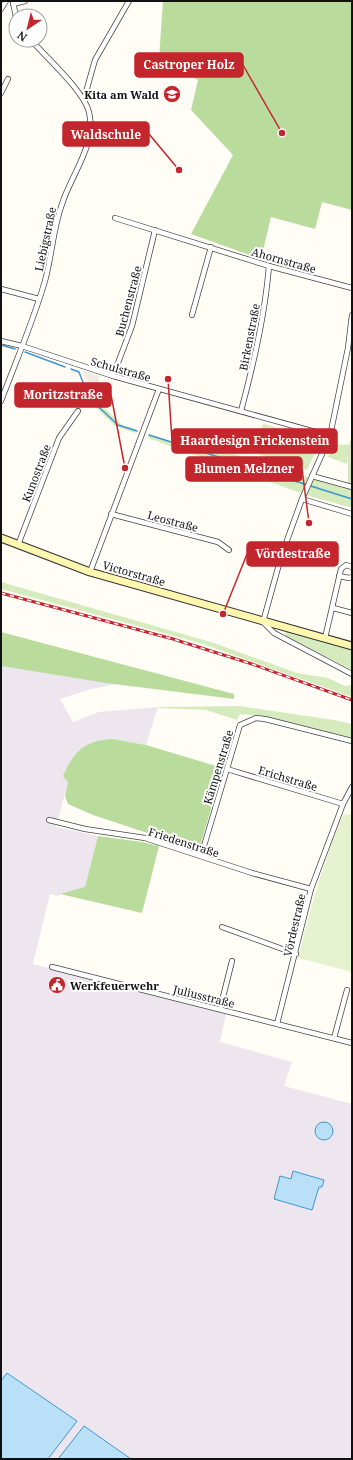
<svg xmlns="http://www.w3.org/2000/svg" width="353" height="1460" font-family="'Noto Serif',serif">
  <rect width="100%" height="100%" fill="#fffdf5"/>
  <polygon fill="#eee6ef" points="1,666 116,684 91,689 60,699 73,722 99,712 158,707 146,745 113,739 68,782 56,827 98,836 85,888 60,894 59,896 50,894 33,964 226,1014 220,1042 292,1062 284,1086 352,1104 352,1459 1,1459"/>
  <g fill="#d5ebbd">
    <polygon points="91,395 122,425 136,429 135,433 115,426 88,400"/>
    <polygon points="263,424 318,439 320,442 307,470 252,452 257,432 260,432"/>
    <polygon points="149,434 171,441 174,435 346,489 348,483 352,484 352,508 306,495 148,438"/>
    <polygon points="334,444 349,445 347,464 328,457"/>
    <polygon points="1,582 214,643 297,673 328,678 345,686 352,685 352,697 200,643 1,589"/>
    <polygon points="288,631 352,650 352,670 286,636 285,633"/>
    <polygon points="239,706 334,720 352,724 352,738 264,716 240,714 237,720 206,710 159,708 158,707"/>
  </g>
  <g fill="#b9dc9c">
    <polygon points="163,1 352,1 352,210 322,202 315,229 271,217 261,259 191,234 233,155 191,110 198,80 159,59"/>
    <polygon points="1,632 234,694 234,699 106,683 1,666"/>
    <path d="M113 739 146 745 223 768 199 850 93 815 68 804 65 796 68 782 63 776C74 751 85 740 113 739Z"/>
    <polygon points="98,836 142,842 159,846 142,913 60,894 85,887"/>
  </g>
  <polygon fill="#d9e3c4" points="352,435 352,484 348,483 348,448"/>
  <path fill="#e6f2cf" d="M343 814 352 815V972L298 958C311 906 323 863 343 814Z"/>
  <polygon fill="#f1ede2" points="82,370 100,376 93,395 90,390"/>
  <g fill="#b9e0f7" stroke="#3f96cf">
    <circle cx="324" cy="1131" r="9"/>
    <polygon points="293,1171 324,1180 322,1187 319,1187 312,1210 274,1199 280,1176 291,1179"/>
    <polygon points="7,1373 77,1421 48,1459 1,1459 1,1381"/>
    <polygon points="84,1426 131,1459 58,1459"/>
  </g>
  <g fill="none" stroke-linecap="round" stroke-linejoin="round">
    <g stroke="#3f96cf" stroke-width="1.5">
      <polyline points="1,345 15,349"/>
      <polyline points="25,352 65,367"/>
      <polyline points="71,369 79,372 89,398 118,425 137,431"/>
      <polyline points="149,435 352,499"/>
    </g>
    <defs>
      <g id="street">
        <polyline points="13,1 16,18"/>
        <polyline points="13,4 25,1"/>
        <polyline points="1,9 6,1"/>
        <polyline points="1,93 8,79"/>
        <polyline points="84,99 95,60 129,1"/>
        <polyline points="115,218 269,266 352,288"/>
        <polyline points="1,289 39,299"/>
        <polyline points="192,315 211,247"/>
        <polyline points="352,315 348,348 330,436 302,499 281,557 263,622 274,633 352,674"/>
        <polyline points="1,341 22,346 113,376 330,436"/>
        <polyline points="113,376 132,326 155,230"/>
        <path d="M1 401C16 361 33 322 45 281 52 255 53 229 62 204 71 175 97 144 89 112 84 91 46 57 31 40"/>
        <path d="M241 411C254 363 265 316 269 266"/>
        <polyline points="312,476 352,487"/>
        <polyline points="302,499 352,514"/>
        <polyline points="111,514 218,542 229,550"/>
        <polyline points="18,545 59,438 78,411"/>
        <polyline points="90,572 159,389"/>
        <polyline points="339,576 349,578 352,577"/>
        <polyline points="333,608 352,613"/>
        <polyline points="325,638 341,569 346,565 352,567"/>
        <polyline points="227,769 343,804"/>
        <polyline points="49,820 85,829 145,838 252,873 311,889"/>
        <polyline points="201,856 240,725 256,718 265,719 352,741"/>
        <polyline points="222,927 296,954"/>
        <polyline points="52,967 352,1043"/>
        <polyline points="220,1009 232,961"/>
        <polyline points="277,1024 311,889 343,804 352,787"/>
        <polyline points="334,1038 347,990"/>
      </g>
      <polyline id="secondary" points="1,538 90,572 352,646"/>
    </defs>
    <use href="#street" stroke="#444" stroke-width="6"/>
    <use href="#secondary" stroke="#333" stroke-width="9"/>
    <use href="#street" stroke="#fff" stroke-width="4.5"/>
    <use href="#secondary" stroke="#fff6b0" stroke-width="7"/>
    <defs>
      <polyline id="rail" points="1,593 173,639 252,664 352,700"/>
    </defs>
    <use href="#rail" stroke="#c4262e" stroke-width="3"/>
    <use href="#rail" stroke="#fff" stroke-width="1.5" stroke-dasharray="4.5" stroke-linecap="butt"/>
  </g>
  <defs>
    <symbol id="school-disc" viewBox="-11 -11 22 22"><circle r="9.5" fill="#c4262e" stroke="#fff"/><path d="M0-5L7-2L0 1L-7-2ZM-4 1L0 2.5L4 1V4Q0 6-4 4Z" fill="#fff"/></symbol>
    <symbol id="civic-disc" viewBox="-11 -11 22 22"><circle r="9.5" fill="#c4262e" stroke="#fff"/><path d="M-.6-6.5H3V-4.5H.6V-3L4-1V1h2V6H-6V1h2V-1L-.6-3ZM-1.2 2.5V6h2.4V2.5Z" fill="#fff"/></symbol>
  </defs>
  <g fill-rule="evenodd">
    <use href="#school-disc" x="162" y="84" width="20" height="20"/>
    <use href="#civic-disc" x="47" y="975" width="20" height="20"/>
  </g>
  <g text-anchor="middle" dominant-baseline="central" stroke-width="4" stroke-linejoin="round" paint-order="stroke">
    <g font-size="11" font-weight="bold" fill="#111" stroke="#fff" text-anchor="end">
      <text x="159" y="94">Kita am Wald</text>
      <text x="70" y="985" text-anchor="start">Werkfeuerwehr</text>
    </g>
    <g font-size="11" fill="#111" stroke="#fff">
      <text transform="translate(45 239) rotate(-78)">Liebigstraße</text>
      <text transform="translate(284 260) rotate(16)">Ahornstraße</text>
      <text transform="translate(128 301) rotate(-75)">Buchenstraße</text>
      <text transform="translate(249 337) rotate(-79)">Birkenstraße</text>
      <text transform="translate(121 369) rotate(16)">Schulstraße</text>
      <text transform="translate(36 473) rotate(-69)">Kunostraße</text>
      <text transform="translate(173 521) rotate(15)">Leostraße</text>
      <text transform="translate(134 573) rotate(16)">Victorstraße</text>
      <text transform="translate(218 767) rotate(-73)">Kämpenstraße</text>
      <text transform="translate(288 778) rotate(17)">Erichstraße</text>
      <text transform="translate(184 842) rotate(18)">Friedenstraße</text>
      <text transform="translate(294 925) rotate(-77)">Vördestraße</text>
      <text transform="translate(204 996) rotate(14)">Juliusstraße</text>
    </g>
  </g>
  <path fill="none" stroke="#c4262e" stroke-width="1.5" d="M282 133L243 65M179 170L149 134M125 468L111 395M168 379L172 441M309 523L302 469M223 614L247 554"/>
  <g fill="#c4262e" stroke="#fff" stroke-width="1.5">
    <circle cx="282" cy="133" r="4"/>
    <circle cx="179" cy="170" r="4"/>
    <circle cx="125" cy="468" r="4"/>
    <circle cx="168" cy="379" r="4"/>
    <circle cx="309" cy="523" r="4"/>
    <circle cx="223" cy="614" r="4"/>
  </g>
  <g fill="#c4262e" stroke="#c4262e" stroke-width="1.5">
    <rect x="135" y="53" width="108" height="24" rx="4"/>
    <rect x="63" y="122" width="86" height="24" rx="4"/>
    <rect x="15" y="383" width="96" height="24" rx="4"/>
    <rect x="172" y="429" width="165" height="24" rx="4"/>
    <rect x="186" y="457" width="116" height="24" rx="4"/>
    <rect x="247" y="542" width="91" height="24" rx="4"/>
  </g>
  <g font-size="12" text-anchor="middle" font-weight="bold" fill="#fff">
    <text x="189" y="69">Castroper Holz</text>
    <text x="106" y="139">Waldschule</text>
    <text x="63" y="399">Moritzstraße</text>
    <text x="255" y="445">Haardesign Frickenstein</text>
    <text x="244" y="473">Blumen Melzner</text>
    <text x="293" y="558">Vördestraße</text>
  </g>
  <rect width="353" height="1460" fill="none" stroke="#111111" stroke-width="4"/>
  <g transform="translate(28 28) rotate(215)"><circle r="19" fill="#ffffff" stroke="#a0a0a0"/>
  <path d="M0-3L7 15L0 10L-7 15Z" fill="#c4262e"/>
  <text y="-6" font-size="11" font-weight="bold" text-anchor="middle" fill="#111111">N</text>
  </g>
</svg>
